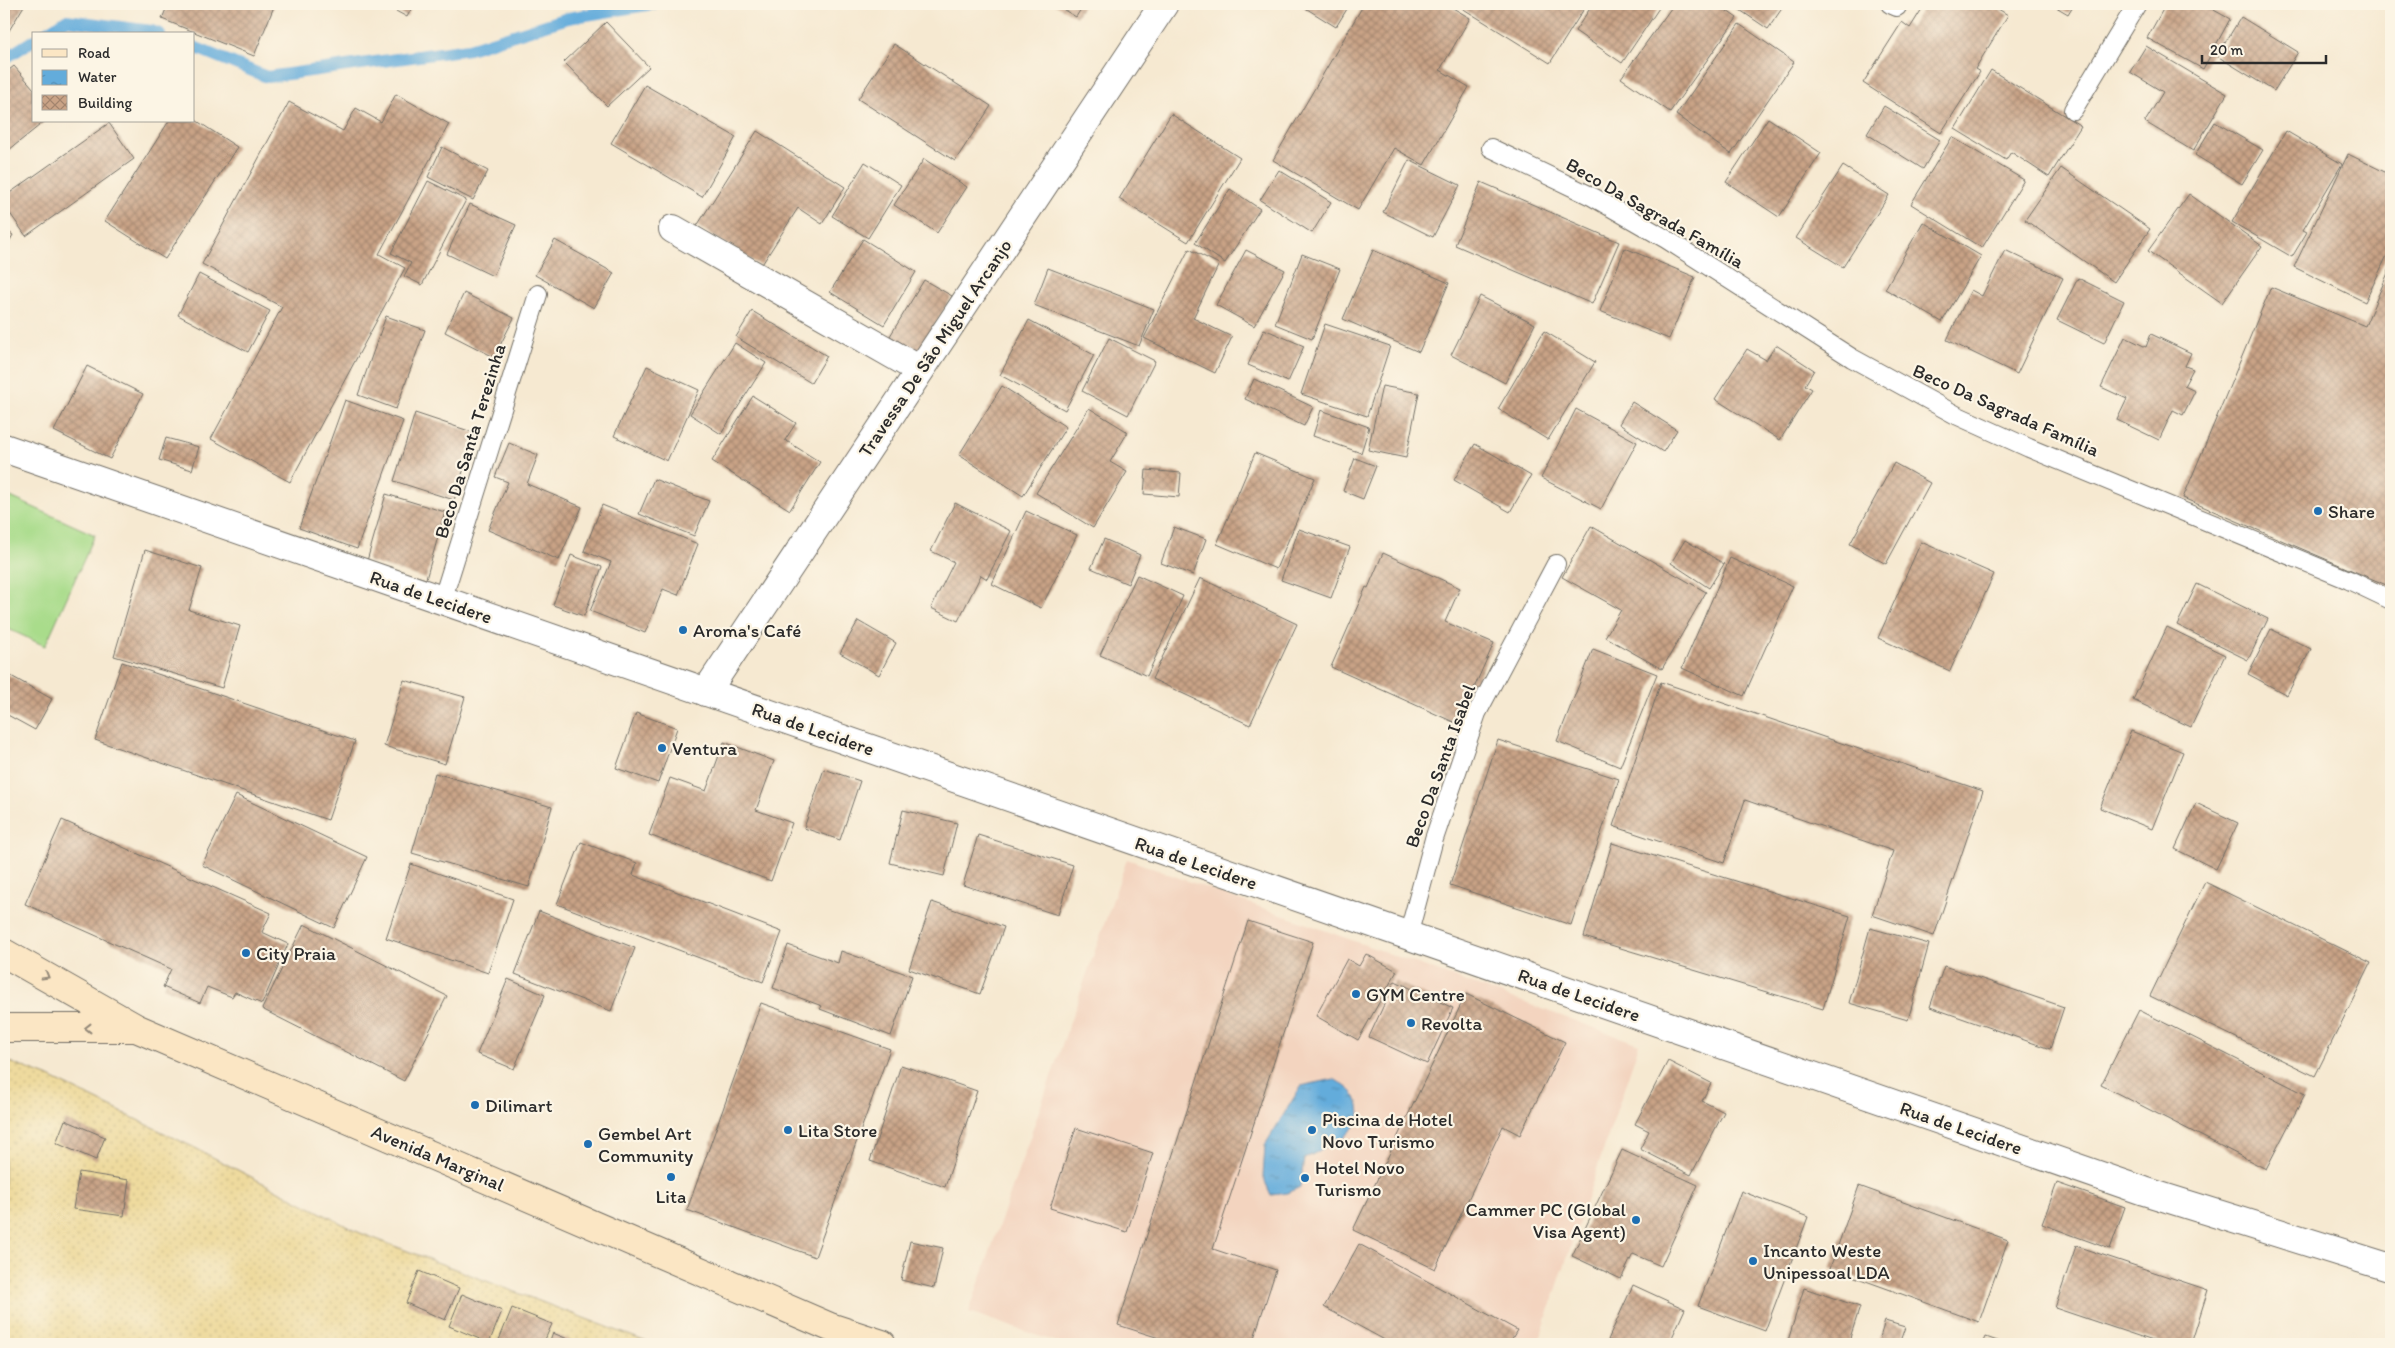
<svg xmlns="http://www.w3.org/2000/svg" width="2395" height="1348" font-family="Itim,sans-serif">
  <defs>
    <pattern id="sand-dots" width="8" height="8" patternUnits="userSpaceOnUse" patternTransform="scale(1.25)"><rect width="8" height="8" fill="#eeda9e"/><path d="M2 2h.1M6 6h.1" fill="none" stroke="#cb8" stroke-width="1.8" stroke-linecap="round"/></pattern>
    <pattern id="water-ripples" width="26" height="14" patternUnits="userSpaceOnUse" patternTransform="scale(1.25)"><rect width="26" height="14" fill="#63acdb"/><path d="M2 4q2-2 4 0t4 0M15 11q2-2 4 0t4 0" fill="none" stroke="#528cb2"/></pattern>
    <pattern id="building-cross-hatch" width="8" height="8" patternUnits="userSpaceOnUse" patternTransform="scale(1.25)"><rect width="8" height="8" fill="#c9a386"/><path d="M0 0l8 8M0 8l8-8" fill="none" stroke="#a3856e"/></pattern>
  </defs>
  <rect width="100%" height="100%" fill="#fcf5e5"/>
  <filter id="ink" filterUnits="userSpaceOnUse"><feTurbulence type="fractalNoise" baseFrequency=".02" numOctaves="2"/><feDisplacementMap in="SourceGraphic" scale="10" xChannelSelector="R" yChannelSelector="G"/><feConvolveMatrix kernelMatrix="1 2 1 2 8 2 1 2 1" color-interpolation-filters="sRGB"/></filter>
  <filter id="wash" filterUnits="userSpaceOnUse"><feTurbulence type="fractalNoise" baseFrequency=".0096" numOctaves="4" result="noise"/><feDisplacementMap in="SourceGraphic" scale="20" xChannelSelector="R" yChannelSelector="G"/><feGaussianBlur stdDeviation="1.12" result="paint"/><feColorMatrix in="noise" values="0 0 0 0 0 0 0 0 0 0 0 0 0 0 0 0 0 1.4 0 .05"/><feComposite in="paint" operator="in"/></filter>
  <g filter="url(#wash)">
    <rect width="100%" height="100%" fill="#f6e9d1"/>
    <polygon fill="#f3d4bf" points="1127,859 1639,1044 1538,1344 1062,1344 969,1312"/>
    <polygon fill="url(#sand-dots)" stroke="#8c8264" points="4,1060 47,1076 193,1147 360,1233 652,1344 4,1344"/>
    <polygon fill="#a9dc8b" stroke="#6a845b" points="4,494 95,535 45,646 4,627"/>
    <path fill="url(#water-ripples)" stroke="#476c83" d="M1334 1079C1355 1092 1360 1096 1360 1121L1342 1139 1304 1159 1300 1187 1288 1193 1271 1195 1263 1177 1265 1145 1301 1086Z"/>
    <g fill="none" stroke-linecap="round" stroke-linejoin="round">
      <g stroke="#63acdb" stroke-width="12">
        <polyline points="44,34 66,20 152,31 160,34"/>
        <polyline points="194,47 267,77 469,49 568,18 653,4"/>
        <polyline points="4,59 34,40"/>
      </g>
    </g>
    <g id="blocks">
      <g fill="url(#building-cross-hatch)">
        <polygon points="4,4 25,4 4,39"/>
        <polygon points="168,4 275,4 254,56 162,19"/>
        <polygon points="383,4 414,4 407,17"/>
        <polygon points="1054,4 1084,4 1076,17"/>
        <polygon points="1299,4 1350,4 1336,27"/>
        <polygon points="1364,4 1446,4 1470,18 1440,70 1469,87 1424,165 1394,148 1358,210 1273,160"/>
        <polygon points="1464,4 1587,4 1550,63 1462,8"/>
        <polygon points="1593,4 1653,4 1659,8 1622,63 1575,31"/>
        <polygon points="1674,4 1717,4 1737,18 1670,112 1621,78"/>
        <polygon points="1731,4 1785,4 1768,29"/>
        <polygon points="1925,4 1990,4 2008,15 1975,69 1980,72 1941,133 1863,83 1902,22 1910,28"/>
        <polygon points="2051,4 2074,4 2068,14"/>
        <polygon points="2166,4 2203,4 2230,19 2203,69 2147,38"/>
        <polygon points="2241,17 2298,52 2274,91 2217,56"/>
        <polygon points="606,22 649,67 607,106 564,62"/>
        <polygon points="1739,24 1794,62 1731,154 1676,115"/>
        <polygon points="894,44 991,106 955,161 858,99"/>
        <polygon points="2146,46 2227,94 2193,151 2145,122 2163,92 2130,72"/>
        <polygon points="14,66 34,89 34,121 45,121 4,154 4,74"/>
        <polygon points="1991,70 2081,126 2049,177 2011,152 2006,160 1955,129"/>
        <polygon points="645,85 736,137 702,197 611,143"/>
        <polygon points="396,94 449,124 379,254 405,268 290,482 211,439 282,307 202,264 289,102 343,131 356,108 381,122"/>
        <polygon points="1884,106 1940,140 1923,169 1867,134"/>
        <polygon points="1171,114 1240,158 1188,242 1119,199"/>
        <polygon points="1768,118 1821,153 1779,217 1726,182"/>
        <polygon points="194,119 237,147 165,259 105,221 169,121 194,121"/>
        <polygon points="2215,122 2263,150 2242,184 2195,155"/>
        <polygon points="109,123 134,159 26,236 4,205 4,197"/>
        <polygon points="757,131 845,187 822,224 798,208 761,266 697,226"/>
        <polygon points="2286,131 2342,164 2303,230 2307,232 2292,257 2232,222"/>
        <polygon points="1952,137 2024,180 1982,248 1911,204"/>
        <polygon points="442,147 488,171 473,200 428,177"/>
        <polygon points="2348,154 2391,175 2391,247 2365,302 2294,267"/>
        <polygon points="924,159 967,187 937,233 894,205"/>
        <polygon points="1409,160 1460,185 1433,237 1383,212"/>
        <polygon points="865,162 901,185 868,238 832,216"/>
        <polygon points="1843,166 1889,195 1843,267 1796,238"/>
        <polygon points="2061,168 2150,229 2114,282 2025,220"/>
        <polygon points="1279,170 1331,202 1312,233 1260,200"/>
        <polygon points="428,181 466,200 422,285 404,276 411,263 391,253"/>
        <polygon points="1481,182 1619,242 1592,304 1455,245"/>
        <polygon points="1230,189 1260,209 1225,263 1195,243"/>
        <polygon points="2189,194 2262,246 2222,303 2148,251"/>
        <polygon points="470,204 516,225 493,276 447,254"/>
        <polygon points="1923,222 1981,256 1942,322 1885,289"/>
        <polygon points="4,229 13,235 4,250"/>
        <polygon points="863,239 916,272 884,325 830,292"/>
        <polygon points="555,240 614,273 594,308 535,275"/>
        <polygon points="1625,248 1695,277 1669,339 1600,311"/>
        <polygon points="1189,249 1219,264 1193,318 1232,337 1215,373 1144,338"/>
        <polygon points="1246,250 1285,270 1254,326 1216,305"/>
        <polygon points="1373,250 1449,283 1419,352 1343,319"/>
        <polygon points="2005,250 2063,278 2017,374 1947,340 1971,290 1982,296"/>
        <polygon points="1302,254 1340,269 1312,339 1275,324"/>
        <polygon points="2391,266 2391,587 2183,498 2271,287 2365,326"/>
        <polygon points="1048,268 1154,309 1139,346 1034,305"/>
        <polygon points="199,274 270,311 248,352 178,315"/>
        <polygon points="2078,278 2124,301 2104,343 2057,320"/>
        <polygon points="924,280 952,296 919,353 890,336"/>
        <polygon points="464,293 514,318 494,357 445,332"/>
        <polygon points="1480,296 1535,324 1505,383 1451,355"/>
        <polygon points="752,311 827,356 811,383 736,337"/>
        <polygon points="386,316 425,330 396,409 358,395"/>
        <polygon points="1029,320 1094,355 1065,410 1000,375"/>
        <polygon points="1325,324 1390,346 1367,416 1301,394"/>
        <polygon points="1264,329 1304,346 1288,382 1248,365"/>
        <polygon points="1544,331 1595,362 1548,440 1498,409"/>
        <polygon points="2151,334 2191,353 2185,366 2193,369 2184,386 2195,391 2183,415 2173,410 2159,440 2117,420 2127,399 2101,387 2125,337 2146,347"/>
        <polygon points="1109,338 1155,361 1128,415 1082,391"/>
        <polygon points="735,343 766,363 721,434 690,414"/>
        <polygon points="1776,345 1814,370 1805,385 1812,389 1780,440 1715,399 1747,349 1766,360"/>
        <polygon points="87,366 143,394 110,459 54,431"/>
        <polygon points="647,366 699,390 667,461 614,436"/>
        <polygon points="1254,379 1313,407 1304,426 1245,399"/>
        <polygon points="1002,386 1066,427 1023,496 959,455"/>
        <polygon points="1382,386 1419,393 1406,458 1368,450"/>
        <polygon points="753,396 796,423 785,440 820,462 790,510 712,461"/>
        <polygon points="345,400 403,421 357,549 299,528"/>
        <polygon points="1632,402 1677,430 1663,452 1619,424"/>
        <polygon points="1089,408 1128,432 1110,462 1127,472 1093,528 1036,493"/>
        <polygon points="1576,409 1637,442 1601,509 1541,478"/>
        <polygon points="1321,410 1369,427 1361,453 1313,436"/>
        <polygon points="415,413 475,433 454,500 394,481"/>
        <polygon points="166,438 199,447 192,470 159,460"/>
        <polygon points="509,443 538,455 527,484 582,507 559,560 488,530 508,482 495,477"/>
        <polygon points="1475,444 1531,476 1510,512 1454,480"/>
        <polygon points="1255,453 1315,478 1276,569 1217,544"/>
        <polygon points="1355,458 1376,466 1363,499 1343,491"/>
        <polygon points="1894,463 1930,483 1886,564 1850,544"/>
        <polygon points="1146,470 1181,473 1179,497 1144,494"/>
        <polygon points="654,479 709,501 694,536 639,514"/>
        <polygon points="386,494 445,512 426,579 367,561"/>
        <polygon points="955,503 1011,531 987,579 981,575 958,621 931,608 954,562 931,551"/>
        <polygon points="602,505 698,544 678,595 663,589 645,633 590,611 611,562 584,551"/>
        <polygon points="1026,511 1077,535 1041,608 992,584"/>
        <polygon points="1591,526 1706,592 1662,669 1605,637 1621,610 1562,577"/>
        <polygon points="1174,527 1206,539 1193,575 1161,563"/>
        <polygon points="1299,529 1350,547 1331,598 1281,580"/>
        <polygon points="1104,539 1140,555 1128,584 1091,568"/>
        <polygon points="1685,540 1724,564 1709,588 1671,563"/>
        <polygon points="1921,542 1994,574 1950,671 1878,638"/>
        <polygon points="145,550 202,568 189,610 240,626 222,688 114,656"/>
        <polygon points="1383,553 1460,588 1445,622 1494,643 1458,724 1331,667 1366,587 1368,588"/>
        <polygon points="571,555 602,567 584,616 553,605"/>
        <polygon points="1730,558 1793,586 1744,696 1682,668"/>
        <polygon points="1137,575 1183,596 1147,676 1100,655"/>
        <polygon points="1200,578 1297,624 1250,725 1152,679"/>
        <polygon points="2197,584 2268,619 2248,660 2177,625"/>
        <polygon points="858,621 896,643 879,675 840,653"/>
        <polygon points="2167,627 2225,655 2191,727 2133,700"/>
        <polygon points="2271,629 2311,649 2287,695 2248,674"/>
        <polygon points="1593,649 1657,674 1620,767 1557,741"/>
        <polygon points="122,662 355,741 328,820 95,740"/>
        <polygon points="4,672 52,699 35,730 4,713"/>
        <polygon points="404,680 465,697 445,764 384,746"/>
        <polygon points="1661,682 1983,791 1934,936 1872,915 1893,851 1745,800 1724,863 1613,826"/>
        <polygon points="636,713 677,728 658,783 616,768"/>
        <polygon points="2131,731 2183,752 2152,829 2100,808"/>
        <polygon points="1498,740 1619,779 1571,925 1450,885"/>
        <polygon points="724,742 774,761 756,810 792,823 771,881 649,835 670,778 706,791"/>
        <polygon points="824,769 860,781 840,840 804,828"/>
        <polygon points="435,773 552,807 529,887 412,853"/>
        <polygon points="236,795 367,857 334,928 202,865"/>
        <polygon points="2196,803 2238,823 2216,869 2175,849"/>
        <polygon points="903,810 957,823 944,876 890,863"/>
        <polygon points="62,820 271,913 262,932 288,944 262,1004 235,992 232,997 207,987 200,1003 163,987 171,969 25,904"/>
        <polygon points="978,835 1073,865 1058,915 963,885"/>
        <polygon points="581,842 637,863 633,875 782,932 763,982 557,904"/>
        <polygon points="1612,843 1850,916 1823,1009 1584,937"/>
        <polygon points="411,864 513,899 488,973 386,938"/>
        <polygon points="2205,882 2371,963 2315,1076 2150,996"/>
        <polygon points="932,902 1004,927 980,994 909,969"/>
        <polygon points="539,911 635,948 611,1011 515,974"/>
        <polygon points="1248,921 1313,942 1213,1249 1276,1270 1252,1344 1178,1344 1118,1325"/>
        <polygon points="304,924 447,996 404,1081 262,1009"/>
        <polygon points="1870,928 1929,944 1908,1020 1849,1003"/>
        <polygon points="788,945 838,963 841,951 912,976 891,1036 820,1009 822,1006 773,988"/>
        <polygon points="1366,954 1397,971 1358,1040 1316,1016 1347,959 1359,966"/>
        <polygon points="1944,966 2064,1007 2050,1049 1930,1007"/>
        <polygon points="508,979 545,995 514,1069 477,1054"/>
        <polygon points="1395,981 1453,1008 1427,1064 1369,1037"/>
        <polygon points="1466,994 1565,1042 1520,1135 1503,1126 1435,1269 1353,1230"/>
        <polygon points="761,1003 890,1049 815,1257 687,1210"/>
        <polygon points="2139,1010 2305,1094 2266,1169 2101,1085"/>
        <polygon points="1668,1061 1711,1083 1702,1101 1724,1112 1691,1175 1640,1149 1649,1131 1635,1124"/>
        <polygon points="901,1065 977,1091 945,1187 870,1161"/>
        <polygon points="65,1120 105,1137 96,1160 56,1143"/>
        <polygon points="1076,1128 1153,1153 1127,1232 1050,1208"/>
        <polygon points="1622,1150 1698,1185 1661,1266 1633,1254 1621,1279 1572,1256"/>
        <polygon points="79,1172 129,1180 124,1216 73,1209"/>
        <polygon points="2057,1183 2125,1207 2110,1249 2042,1224"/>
        <polygon points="1859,1186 2008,1240 1979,1322 1830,1268"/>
        <polygon points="1741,1191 1808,1217 1765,1331 1698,1306"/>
        <polygon points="910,1241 943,1248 934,1288 901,1280"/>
        <polygon points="1359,1244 1517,1330 1509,1344 1392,1344 1324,1307"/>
        <polygon points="2076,1246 2208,1290 2191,1344 2162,1344 2055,1308"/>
        <polygon points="419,1271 459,1288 445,1320 406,1303"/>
        <polygon points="1633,1285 1685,1309 1669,1344 1618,1344 1608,1340"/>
        <polygon points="1804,1288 1860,1307 1848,1344 1787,1344"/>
        <polygon points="462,1294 502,1311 489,1343 449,1326"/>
        <polygon points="512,1308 552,1324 543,1344 510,1344 499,1340"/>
        <polygon points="1885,1321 1905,1327 1899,1344 1878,1344"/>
        <polygon points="553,1333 580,1344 549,1344"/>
        <polygon points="1986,1337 2006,1344 1983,1344"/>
      </g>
    </g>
  </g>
  <g filter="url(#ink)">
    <use href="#blocks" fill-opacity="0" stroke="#726e65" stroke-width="1"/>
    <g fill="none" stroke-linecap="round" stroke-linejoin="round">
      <defs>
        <g id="lane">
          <polyline points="1890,4 1897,7"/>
          <polyline points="2073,110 2137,4"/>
          <polyline points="1491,148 1593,197 1666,239 1852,358 1956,415 2029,448 2349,580 2391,600"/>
          <polyline points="442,601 538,294"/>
          <polyline points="1408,936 1434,839 1477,713 1556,564"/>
        </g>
        <g id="street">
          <polyline points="673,229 920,370"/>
          <polyline points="4,448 2144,1191 2391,1268"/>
          <polyline points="706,692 1164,4"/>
        </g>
        <g id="secondary">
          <polyline points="4,953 136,1028 830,1327 882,1344"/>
          <polyline points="4,1028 135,1028"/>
        </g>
      </defs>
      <use href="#lane" stroke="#726e65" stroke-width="20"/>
      <use href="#street" stroke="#726e65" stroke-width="30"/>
      <use href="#secondary" stroke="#726e65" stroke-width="30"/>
      <use href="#lane" stroke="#fff" stroke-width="18"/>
      <use href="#street" stroke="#fff" stroke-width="28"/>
      <use href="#secondary" stroke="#fbe6c4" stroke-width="28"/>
    </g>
    <defs><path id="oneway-chevron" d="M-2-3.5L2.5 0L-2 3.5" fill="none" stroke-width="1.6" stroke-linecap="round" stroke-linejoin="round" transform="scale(1.25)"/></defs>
    <g stroke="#938878">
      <use href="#oneway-chevron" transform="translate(46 976) rotate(30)"/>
      <use href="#oneway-chevron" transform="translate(88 1028) rotate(-180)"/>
    </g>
  </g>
  <g fill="#1f6fb2" stroke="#fcf5e5" stroke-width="2">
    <circle cx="2318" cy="511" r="5"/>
    <circle cx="683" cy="630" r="5"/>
    <circle cx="662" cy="748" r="5"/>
    <circle cx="246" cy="953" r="5"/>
    <circle cx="1356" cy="994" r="5"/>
    <circle cx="1411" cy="1023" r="5"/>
    <circle cx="475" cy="1105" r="5"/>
    <circle cx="788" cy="1130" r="5"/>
    <circle cx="1312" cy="1130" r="5"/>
    <circle cx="588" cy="1144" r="5"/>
    <circle cx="671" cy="1177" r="5"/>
    <circle cx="1305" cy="1178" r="5"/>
    <circle cx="1636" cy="1220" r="5"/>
    <circle cx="1753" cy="1261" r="5"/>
  </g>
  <g text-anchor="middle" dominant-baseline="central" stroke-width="4.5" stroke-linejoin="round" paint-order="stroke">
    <g font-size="19" fill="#2b2b2b" stroke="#fcf5e5">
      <text transform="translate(1655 213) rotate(30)">Beco Da Sagrada Família</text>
      <text transform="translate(935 348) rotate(-56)">Travessa De São Miguel Arcanjo</text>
      <text transform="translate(2006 410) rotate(24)">Beco Da Sagrada Família</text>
      <text transform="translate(470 441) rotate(-73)">Beco Da Santa Terezinha</text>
      <text transform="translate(431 597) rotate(19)">Rua de Lecidere</text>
      <text transform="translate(813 729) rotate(19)">Rua de Lecidere</text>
      <text transform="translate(1440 766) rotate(-70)">Beco Da Santa Isabel</text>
      <text transform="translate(1196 863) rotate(19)">Rua de Lecidere</text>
      <text transform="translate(1579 995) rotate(19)">Rua de Lecidere</text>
      <text transform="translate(1961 1128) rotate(19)">Rua de Lecidere</text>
      <text transform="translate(438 1158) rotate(23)">Avenida Marginal</text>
    </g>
    <g font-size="19" fill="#2b2b2b" stroke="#fcf5e5" text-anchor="start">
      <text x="2328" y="511">Share</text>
      <text x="693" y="630">Aroma's Café</text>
      <text x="672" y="748">Ventura</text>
      <text x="256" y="953">City Praia</text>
      <text x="1366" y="994">GYM Centre</text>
      <text x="1421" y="1023">Revolta</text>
      <text x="485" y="1105">Dilimart</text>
      <text x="1322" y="1119">Piscina de Hotel<tspan x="1322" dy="22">Novo Turismo</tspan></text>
      <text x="798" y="1130">Lita Store</text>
      <text x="598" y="1133">Gembel Art<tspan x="598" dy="22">Community</tspan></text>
      <text x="1315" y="1167">Hotel Novo<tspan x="1315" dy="22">Turismo</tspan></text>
      <text x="671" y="1196" text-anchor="middle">Lita</text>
      <text x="1626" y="1209" text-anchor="end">Cammer PC (Global<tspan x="1626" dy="22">Visa Agent)</tspan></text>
      <text x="1763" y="1250">Incanto Weste<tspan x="1763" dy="22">Unipessoal LDA</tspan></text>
    </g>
  </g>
  <rect width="2395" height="1348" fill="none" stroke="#fcf5e5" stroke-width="20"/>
  <rect x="32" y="32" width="162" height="90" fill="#fcf5e5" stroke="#a8a49b"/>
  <rect x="42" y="49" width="25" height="8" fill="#fbe6c4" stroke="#a8a49b"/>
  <text x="78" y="58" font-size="15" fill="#2b2b2b">Road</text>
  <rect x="42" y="70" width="25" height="15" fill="url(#water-ripples)" stroke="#a8a49b"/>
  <text x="78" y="82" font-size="15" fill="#2b2b2b">Water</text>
  <rect x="42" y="95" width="25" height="15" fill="url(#building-cross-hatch)" stroke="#a8a49b"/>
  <text x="78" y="108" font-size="15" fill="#2b2b2b">Building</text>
  <path d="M2202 55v8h124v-8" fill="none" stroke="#2b2b2b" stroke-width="2.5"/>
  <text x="2210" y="55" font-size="15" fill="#2b2b2b" stroke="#fcf5e5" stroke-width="4" paint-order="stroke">20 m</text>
</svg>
